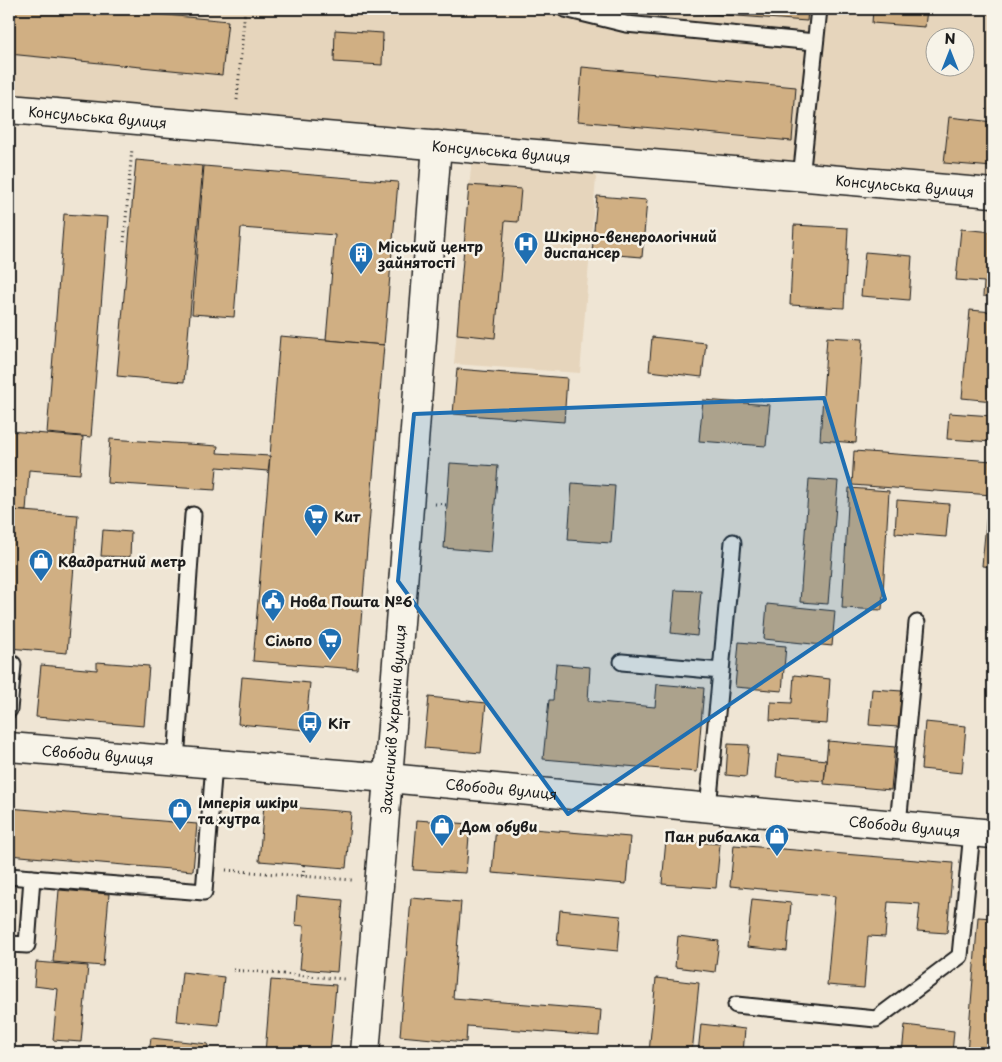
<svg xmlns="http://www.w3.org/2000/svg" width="1002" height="1062" font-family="'Playpen Sans',sans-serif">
  <rect width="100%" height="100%" fill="#efe5d4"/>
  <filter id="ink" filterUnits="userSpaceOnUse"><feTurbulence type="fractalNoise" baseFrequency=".02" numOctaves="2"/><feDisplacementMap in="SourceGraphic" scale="10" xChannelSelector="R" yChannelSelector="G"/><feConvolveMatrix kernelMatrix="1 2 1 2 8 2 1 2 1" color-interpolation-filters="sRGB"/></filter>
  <g filter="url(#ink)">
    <g fill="#e6d5bc" fill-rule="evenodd">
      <path d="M9 9H993V181L9 94ZM934 38H964V68H934Z"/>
      <polygon points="472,156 597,166 580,373 454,364"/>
    </g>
    <g fill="#d0af83" stroke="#1c1c1c">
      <polygon points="9,9 104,9 228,21 222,75 9,54"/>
      <polygon points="640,9 808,9 807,21"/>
      <polygon points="873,9 927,9 925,27 872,23"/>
      <polygon points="335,30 383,33 382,65 334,62"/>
      <polygon points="582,67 796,87 792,141 578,121"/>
      <polygon points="949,117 993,122 993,167 944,163"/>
      <polygon points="136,160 203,166 184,382 117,376"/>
      <polygon points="204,166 398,182 384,345 326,340 335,235 241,228 234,317 192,314"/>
      <polygon points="469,185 521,189 518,222 505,221 495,338 457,334"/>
      <polygon points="597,196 647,200 642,257 592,253"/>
      <polygon points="64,214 108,217 91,437 47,433"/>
      <polygon points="794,225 848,228 844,308 790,305"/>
      <polygon points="961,229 993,232 993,297 983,296 984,282 956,280"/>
      <polygon points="865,252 912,256 909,300 861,296"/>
      <polygon points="970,310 993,312 993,401 962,398"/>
      <polygon points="280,336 384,345 357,669 253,661"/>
      <polygon points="652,337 706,343 702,377 649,371"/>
      <polygon points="827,337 863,339 856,443 820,440"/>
      <polygon points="457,369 567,378 564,422 453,414"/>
      <polygon points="703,400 770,405 766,446 699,441"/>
      <polygon points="949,413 993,416 993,442 947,439"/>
      <polygon points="9,431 83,437 80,474 29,470 26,511 9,510"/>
      <polygon points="110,439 218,446 217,453 270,456 268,471 217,467 215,490 107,483"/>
      <polygon points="854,451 993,461 992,495 852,485"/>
      <polygon points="450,463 498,466 491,552 444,548"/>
      <polygon points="809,479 838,481 828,604 800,602"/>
      <polygon points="572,483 615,486 611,543 568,540"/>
      <polygon points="849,488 889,491 882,610 842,608"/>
      <polygon points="897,500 949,504 946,537 895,533"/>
      <polygon points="988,502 993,503 993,567 982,566"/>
      <polygon points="9,510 78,515 67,653 9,648"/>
      <polygon points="103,530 131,532 130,557 101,556"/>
      <polygon points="675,590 701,591 697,636 671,633"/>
      <polygon points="767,604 835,611 832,646 764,639"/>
      <polygon points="739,642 786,646 782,691 735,687"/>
      <polygon points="97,662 149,666 144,726 36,717 41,665 97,670"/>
      <polygon points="556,664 590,667 588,701 655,707 657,684 704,688 697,772 543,759 549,700 553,700"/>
      <polygon points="794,675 830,679 827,724 770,720 771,702 792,703"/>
      <polygon points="242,677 310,683 305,730 238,724"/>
      <polygon points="872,689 902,691 898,727 869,725"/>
      <polygon points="429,697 486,703 481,753 424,748"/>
      <polygon points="925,722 966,726 962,773 921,769"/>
      <polygon points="828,741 895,747 891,790 824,784"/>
      <polygon points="728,744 749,745 746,777 726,775"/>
      <polygon points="778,755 826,760 824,781 776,777"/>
      <polygon points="264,805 351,812 346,868 259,861"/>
      <polygon points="9,808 197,824 193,871 9,855"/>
      <polygon points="417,820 470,824 466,873 413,870"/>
      <polygon points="496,826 630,837 626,884 492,873"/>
      <polygon points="666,840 720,844 716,888 662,884"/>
      <polygon points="734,845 953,863 947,933 917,931 920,904 888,902 885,937 868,936 864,988 827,985 835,896 730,886"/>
      <polygon points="990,877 993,877 993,913 987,912"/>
      <polygon points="59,890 109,894 103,966 53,962"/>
      <polygon points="297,896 343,900 337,972 300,969 304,926 295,925"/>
      <polygon points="411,898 461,902 453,998 601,1010 599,1036 467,1026 466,1042 400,1036"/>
      <polygon points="752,899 791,903 787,951 747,947"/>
      <polygon points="560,910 621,916 618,951 557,945"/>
      <polygon points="978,917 993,918 993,1053 967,1053"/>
      <polygon points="678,936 719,941 715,972 675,967"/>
      <polygon points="36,962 88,966 81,1042 53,1040 58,989 34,986"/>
      <polygon points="182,972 224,977 219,1025 177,1021"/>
      <polygon points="656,978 699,983 692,1053 649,1053"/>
      <polygon points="271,980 336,985 330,1053 265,1053"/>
      <polygon points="701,1024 745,1029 743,1053 698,1053"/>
      <polygon points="905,1025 954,1031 952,1053 902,1053"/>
      <polygon points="151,1038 208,1044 207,1053 149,1053"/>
    </g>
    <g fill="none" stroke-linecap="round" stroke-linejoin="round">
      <defs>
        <g id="lane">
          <polyline points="565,9 626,24 815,42"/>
          <polyline points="801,178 819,9"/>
          <polyline points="622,662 721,671 708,808"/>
          <polyline points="721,671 733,542"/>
          <polyline points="9,710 13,664"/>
          <polyline points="176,761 193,515"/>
          <polyline points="898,825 917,623"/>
          <polyline points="9,876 32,878 27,945 9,944"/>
          <polyline points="32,878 204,892 214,764"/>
          <polyline points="736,1005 876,1019 960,956 972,832"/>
        </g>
        <g id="street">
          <path id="s1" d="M9 109 993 193"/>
          <path id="s2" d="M365 1053 388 778 437 145"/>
        </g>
        <g id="secondary">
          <path id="s3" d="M9 747 388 778 993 834"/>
        </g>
      </defs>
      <use href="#lane" stroke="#1c1c1c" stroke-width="19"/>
      <use href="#street" stroke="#1c1c1c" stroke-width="31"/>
      <use href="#secondary" stroke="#1c1c1c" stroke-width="31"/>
      <g stroke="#1c1c1c" stroke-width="3" stroke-dasharray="1 4" stroke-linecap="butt">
        <polyline points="237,100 245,9"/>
        <polyline points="124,242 132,148"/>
        <polyline points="435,504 447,505"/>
        <polyline points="226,870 352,880"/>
        <polyline points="303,876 304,865"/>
        <polyline points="233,970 344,979"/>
      </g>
      <use href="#lane" stroke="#f7f3e8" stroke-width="15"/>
      <use href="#street" stroke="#f7f3e8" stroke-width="28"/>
      <use href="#secondary" stroke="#f7f3e8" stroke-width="28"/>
    </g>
  </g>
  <path fill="#1f6fb2" fill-opacity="0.2" stroke="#1f6fb2" stroke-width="4" stroke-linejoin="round" d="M824 398 885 599 568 814 398 581 414 414Z"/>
  <defs>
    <symbol id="hospital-pin" viewBox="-11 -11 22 30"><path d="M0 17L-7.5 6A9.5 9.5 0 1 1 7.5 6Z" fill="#1f6fb2" stroke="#f7f3e8"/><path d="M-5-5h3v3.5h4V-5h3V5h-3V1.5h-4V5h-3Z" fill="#fff"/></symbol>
    <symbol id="building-pin" viewBox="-11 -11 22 30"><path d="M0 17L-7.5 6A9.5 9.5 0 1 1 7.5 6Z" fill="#1f6fb2" stroke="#f7f3e8"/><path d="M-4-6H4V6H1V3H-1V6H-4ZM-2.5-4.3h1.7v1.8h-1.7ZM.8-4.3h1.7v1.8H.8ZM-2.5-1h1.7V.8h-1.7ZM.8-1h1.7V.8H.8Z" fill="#fff"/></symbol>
    <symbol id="supermarket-pin" viewBox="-11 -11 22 30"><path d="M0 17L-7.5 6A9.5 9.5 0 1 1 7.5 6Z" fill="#1f6fb2" stroke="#f7f3e8"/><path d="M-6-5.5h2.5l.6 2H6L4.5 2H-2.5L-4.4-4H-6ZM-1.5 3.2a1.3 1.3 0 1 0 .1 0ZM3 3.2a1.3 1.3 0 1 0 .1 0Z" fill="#fff"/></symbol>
    <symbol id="shop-pin" viewBox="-11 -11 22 30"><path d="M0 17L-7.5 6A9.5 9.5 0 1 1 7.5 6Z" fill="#1f6fb2" stroke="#f7f3e8"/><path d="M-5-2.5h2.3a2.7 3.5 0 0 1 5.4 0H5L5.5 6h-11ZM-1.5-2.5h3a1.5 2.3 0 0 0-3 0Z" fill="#fff"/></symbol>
    <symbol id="civic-pin" viewBox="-11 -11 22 30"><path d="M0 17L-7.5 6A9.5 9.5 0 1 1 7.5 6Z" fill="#1f6fb2" stroke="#f7f3e8"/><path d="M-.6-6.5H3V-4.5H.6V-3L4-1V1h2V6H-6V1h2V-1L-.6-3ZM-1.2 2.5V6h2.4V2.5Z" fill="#fff"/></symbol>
    <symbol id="bus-pin" viewBox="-11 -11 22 30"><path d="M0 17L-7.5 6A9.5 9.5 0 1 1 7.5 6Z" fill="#1f6fb2" stroke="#f7f3e8"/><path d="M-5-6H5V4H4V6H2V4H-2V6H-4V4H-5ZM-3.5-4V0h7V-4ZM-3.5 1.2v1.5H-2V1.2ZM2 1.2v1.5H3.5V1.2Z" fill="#fff"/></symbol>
  </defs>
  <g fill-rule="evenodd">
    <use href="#hospital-pin" x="512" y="230" width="28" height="38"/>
    <use href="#building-pin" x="347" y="240" width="28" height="38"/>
    <use href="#supermarket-pin" x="302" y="502" width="28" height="38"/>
    <use href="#shop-pin" x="27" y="547" width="28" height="38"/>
    <use href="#civic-pin" x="259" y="587" width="28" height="38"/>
    <use href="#supermarket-pin" x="316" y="626" width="28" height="38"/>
    <use href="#bus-pin" x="296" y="709" width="28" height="38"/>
    <use href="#shop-pin" x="166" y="796" width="28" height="38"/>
    <use href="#shop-pin" x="428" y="812" width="28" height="38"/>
    <use href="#shop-pin" x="763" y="822" width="28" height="38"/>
  </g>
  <g text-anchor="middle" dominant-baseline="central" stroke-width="5" stroke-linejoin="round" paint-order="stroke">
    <g font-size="14" fill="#1c1c1c" stroke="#f7f3e8">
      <text stroke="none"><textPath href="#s1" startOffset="89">Консульська вулиця</textPath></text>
      <text stroke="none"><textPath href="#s1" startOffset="494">Консульська вулиця</textPath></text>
      <text stroke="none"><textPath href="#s1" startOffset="899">Консульська вулиця</textPath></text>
      <text stroke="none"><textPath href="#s2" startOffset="335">Захисників України вулиця</textPath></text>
      <text stroke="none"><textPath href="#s3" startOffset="89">Свободи вулиця</textPath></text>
      <text stroke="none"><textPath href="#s3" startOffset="494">Свободи вулиця</textPath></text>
      <text stroke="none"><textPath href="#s3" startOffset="899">Свободи вулиця</textPath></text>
    </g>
    <g font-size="14" font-weight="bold" fill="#1c1c1c" stroke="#f7f3e8" text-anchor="start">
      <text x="544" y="236">Шкірно-венерологічний<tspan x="544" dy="16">диспансер</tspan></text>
      <text x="378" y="246">Міський центр<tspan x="378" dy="16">зайнятості</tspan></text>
      <text x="334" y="516">Кит</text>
      <text x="58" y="561">Квадратний метр</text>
      <text x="290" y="601">Нова Пошта №6</text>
      <text x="312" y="640" text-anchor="end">Сільпо</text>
      <text x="328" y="723">Кіт</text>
      <text x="198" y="802">Імперія шкіри<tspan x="198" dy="16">та хутра</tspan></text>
      <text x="460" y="826">Дом обуви</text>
      <text x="760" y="836" text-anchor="end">Пан рибалка</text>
    </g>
  </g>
  <rect width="1002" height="1062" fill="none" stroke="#f7f3e8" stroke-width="30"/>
  <rect x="15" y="15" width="972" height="1032" fill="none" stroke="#1c1c1c" stroke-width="2" filter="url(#ink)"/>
  <g transform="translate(950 52)"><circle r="24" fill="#f7f3e8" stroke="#9f9d96"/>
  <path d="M0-4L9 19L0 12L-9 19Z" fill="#1f6fb2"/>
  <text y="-8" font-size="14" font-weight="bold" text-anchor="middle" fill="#1c1c1c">N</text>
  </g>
</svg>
